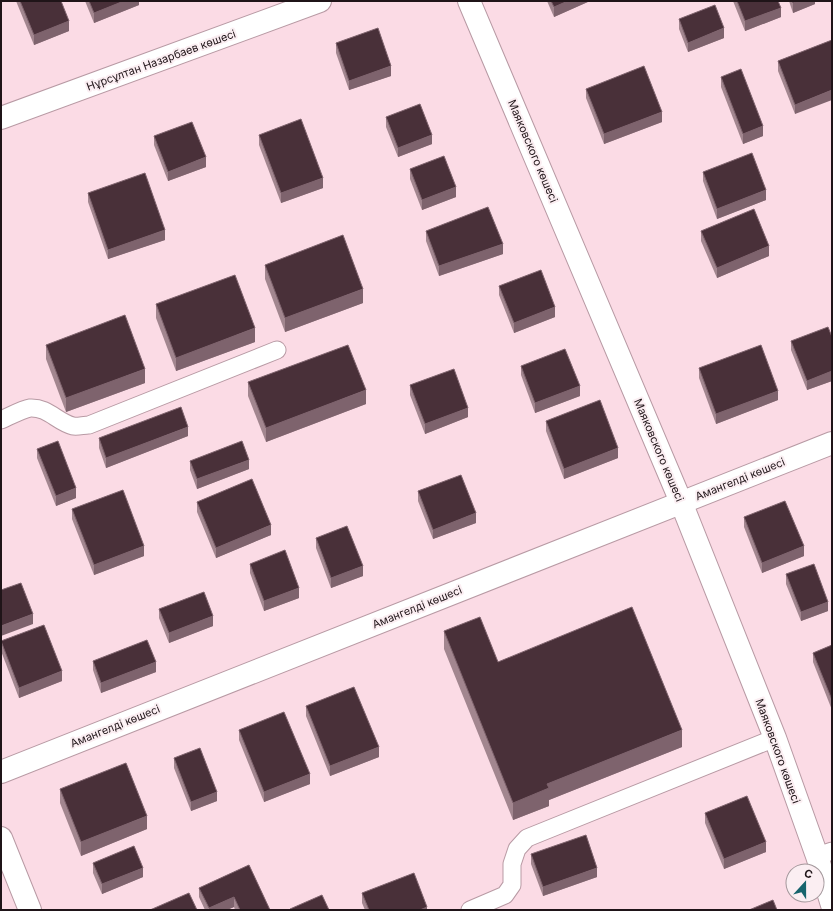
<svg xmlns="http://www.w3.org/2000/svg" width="833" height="911" font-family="Inter,sans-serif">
  <rect width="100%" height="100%" fill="#fbdbe5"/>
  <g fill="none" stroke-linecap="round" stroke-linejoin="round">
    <defs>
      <g id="lane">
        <path d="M1 420C8 417 23 409 30 408 48 407 57 422 73 426 77 427 84 425 89 425L277 350"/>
        <polyline points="817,856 832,851"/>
        <polyline points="470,910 505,895 512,885 512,864 517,849 527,838 775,738"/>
      </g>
      <g id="street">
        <polyline points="469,1 681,502 775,738 817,856 832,905"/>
        <polyline points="1,772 832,443"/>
        <polyline points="1,838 30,910"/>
      </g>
      <polyline id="secondary" points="1,118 320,1"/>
    </defs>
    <use href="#lane" stroke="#b89aa4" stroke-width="19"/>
    <use href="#street" stroke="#b89aa4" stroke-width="24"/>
    <use href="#secondary" stroke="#b89aa4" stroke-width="24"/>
    <use href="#lane" stroke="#fff" stroke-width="17"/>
    <use href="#street" stroke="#fff" stroke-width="22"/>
    <use href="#secondary" stroke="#fff" stroke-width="22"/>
  </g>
  <g fill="#a2868f">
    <polygon points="16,1 61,1 69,31 34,45"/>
    <polygon points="85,1 139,1 139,5 94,23"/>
    <polygon points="547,1 590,1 554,17"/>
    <polygon points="733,1 778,1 781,17 745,31"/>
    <polygon points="789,1 815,1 815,4 793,13"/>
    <polygon points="679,19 724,38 688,52 679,29"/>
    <polygon points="832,40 795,114 778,71 778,61"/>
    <polygon points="336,43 391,76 349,90 336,53"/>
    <polygon points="721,77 763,136 743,144 721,87"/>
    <polygon points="586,89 662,122 604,144 586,98"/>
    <polygon points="386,117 432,144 398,157 386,127"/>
    <polygon points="259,135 323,188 281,203 259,145"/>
    <polygon points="154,136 206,167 168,181 154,145"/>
    <polygon points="410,169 456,197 422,210 410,179"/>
    <polygon points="703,172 766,200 717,219 703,181"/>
    <polygon points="88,193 165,240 108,259 88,202"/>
    <polygon points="426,231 503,254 439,276 426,241"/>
    <polygon points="701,231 769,256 717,278 701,241"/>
    <polygon points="265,265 363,303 285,332 265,279"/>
    <polygon points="499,286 555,317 514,333 499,295"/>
    <polygon points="156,304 255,342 176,371 156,318"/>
    <polygon points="832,337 832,381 807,390 791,350 791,341"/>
    <polygon points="46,345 145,383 66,412 46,359"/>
    <polygon points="521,366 580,396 535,413 521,375"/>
    <polygon points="699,368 778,400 716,424 699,378"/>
    <polygon points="248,382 366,404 266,442 248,396"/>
    <polygon points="410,385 468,417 425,434 410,395"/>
    <polygon points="546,421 618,458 564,479 546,431"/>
    <polygon points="188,436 106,468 99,448 99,438"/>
    <polygon points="37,449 76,498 56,506 37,458"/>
    <polygon points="190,461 249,469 197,489 190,470"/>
    <polygon points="418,491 476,523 433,539 418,501"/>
    <polygon points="197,502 271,535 216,558 197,512"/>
    <polygon points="72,509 144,556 94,575 72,519"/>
    <polygon points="744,517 804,556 762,573 744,527"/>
    <polygon points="316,538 363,576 331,588 316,548"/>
    <polygon points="250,564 299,598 264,611 250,573"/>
    <polygon points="786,574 828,611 801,621 786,584"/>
    <polygon points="159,609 213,626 169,643 159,618"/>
    <polygon points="444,631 498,662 682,747 549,800 549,806 513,820 444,649"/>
    <polygon points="1,641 62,681 19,698 1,651"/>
    <polygon points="832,645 832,710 813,662 813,653"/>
    <polygon points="93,661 156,672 101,693 93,670"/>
    <polygon points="306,706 379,757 330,776 306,716"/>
    <polygon points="239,730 310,784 264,802 239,740"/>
    <polygon points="174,758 217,801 191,811 174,768"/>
    <polygon points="60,789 147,829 81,856 60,803"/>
    <polygon points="705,813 766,852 724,869 705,823"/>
    <polygon points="531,854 597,877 543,896 531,864"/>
    <polygon points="93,863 143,877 102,894 93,873"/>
    <polygon points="249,865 270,910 235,910 234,907 227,910 205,910 199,897 199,888"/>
    <polygon points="362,893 427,910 365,910 362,903"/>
  </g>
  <g fill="#7e636d">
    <polygon points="124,1 139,1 139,5 94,23 94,13"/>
    <polygon points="568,1 590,1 554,17 554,7"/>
    <polygon points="799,1 815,1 815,4 793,13 793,3"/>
    <polygon points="781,8 781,17 745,31 745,21"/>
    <polygon points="69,21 69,31 34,45 34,35"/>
    <polygon points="724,28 724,38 688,52 688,43"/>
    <polygon points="391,66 391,76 349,90 349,81"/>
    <polygon points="832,90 832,100 795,114 795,105"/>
    <polygon points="662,112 662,122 604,144 604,134"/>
    <polygon points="763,126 763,136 743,144 743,134"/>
    <polygon points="432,135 432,144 398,157 398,148"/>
    <polygon points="206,157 206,167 168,181 168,172"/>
    <polygon points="323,178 323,188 281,203 281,193"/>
    <polygon points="456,187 456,197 422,210 422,200"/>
    <polygon points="766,190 766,200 717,219 717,209"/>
    <polygon points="165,230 165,240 108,259 108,250"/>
    <polygon points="503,244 503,254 439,276 439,266"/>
    <polygon points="769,246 769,256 717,278 717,268"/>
    <polygon points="363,289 363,303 285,332 285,318"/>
    <polygon points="555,307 555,317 514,333 514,323"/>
    <polygon points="255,328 255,342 176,371 176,358"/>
    <polygon points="145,369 145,383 66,412 66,398"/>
    <polygon points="832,371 832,381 807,390 807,381"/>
    <polygon points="580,386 580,396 535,413 535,403"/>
    <polygon points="366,390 366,404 266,442 266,428"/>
    <polygon points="778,391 778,400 716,424 716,414"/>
    <polygon points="468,408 468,417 425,434 425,424"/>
    <polygon points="188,427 188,436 106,468 106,458"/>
    <polygon points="618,448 618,458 564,479 564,469"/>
    <polygon points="249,460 249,469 197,489 197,479"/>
    <polygon points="76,488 76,498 56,506 56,496"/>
    <polygon points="476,513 476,523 433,539 433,530"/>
    <polygon points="271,525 271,535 216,558 216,548"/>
    <polygon points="144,546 144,556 94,575 94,565"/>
    <polygon points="804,546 804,556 762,573 762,563"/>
    <polygon points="363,566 363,576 331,588 331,578"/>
    <polygon points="299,588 299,598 264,611 264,601"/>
    <polygon points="828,602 828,611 801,621 801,612"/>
    <polygon points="33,614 33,624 1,636 1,626"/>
    <polygon points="213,616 213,626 169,643 169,633"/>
    <polygon points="156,662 156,672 101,693 101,683"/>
    <polygon points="62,671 62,681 19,698 19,688"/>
    <polygon points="682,730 682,747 549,800 549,806 513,820 513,803 547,784"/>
    <polygon points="379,747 379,757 330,776 330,766"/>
    <polygon points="310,774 310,784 264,802 264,792"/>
    <polygon points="217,792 217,801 191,811 191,802"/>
    <polygon points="147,816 147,829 81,856 81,842"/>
    <polygon points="766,842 766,852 724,869 724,859"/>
    <polygon points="143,868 143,877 102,894 102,884"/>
    <polygon points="597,868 597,877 543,896 543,887"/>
    <polygon points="234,897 234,907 227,910 209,910 209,908"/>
    <polygon points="427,907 427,910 420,910"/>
  </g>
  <g fill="#493039" stroke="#7e636d">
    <polygon points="20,1 61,1 69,21 34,35"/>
    <polygon points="89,1 124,1 94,13"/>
    <polygon points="551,1 568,1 554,7"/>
    <polygon points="737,1 778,1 781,8 745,21"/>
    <polygon points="792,1 799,1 793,3"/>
    <polygon points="715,5 724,28 688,43 679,19"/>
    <polygon points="378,28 391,66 349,81 336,43"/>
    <polygon points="832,40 832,90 795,105 778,61"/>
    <polygon points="644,66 662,112 604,134 586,89"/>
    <polygon points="741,69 763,126 743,134 721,77"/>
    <polygon points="420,104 432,135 398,148 386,117"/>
    <polygon points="301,119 323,178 281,193 259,135"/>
    <polygon points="192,122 206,157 168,172 154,136"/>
    <polygon points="752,153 766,190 717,209 703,172"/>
    <polygon points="444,156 456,187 422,200 410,169"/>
    <polygon points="145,173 165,230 108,250 88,193"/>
    <polygon points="488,207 503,244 439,266 426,231"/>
    <polygon points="754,209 769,246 717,268 701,231"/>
    <polygon points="343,235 363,289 285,318 265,265"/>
    <polygon points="541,270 555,307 514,323 499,286"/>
    <polygon points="235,275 255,328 176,358 156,304"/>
    <polygon points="125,315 145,369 66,398 46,345"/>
    <polygon points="828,327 832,337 832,371 807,381 791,341"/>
    <polygon points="348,345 366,390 266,428 248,382"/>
    <polygon points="761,345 778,391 716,414 699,368"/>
    <polygon points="565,349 580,386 535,403 521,366"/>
    <polygon points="454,369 468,408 425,424 410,385"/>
    <polygon points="600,400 618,448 564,469 546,421"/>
    <polygon points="181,407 188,427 106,458 99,438"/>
    <polygon points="58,441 76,488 56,496 37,449"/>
    <polygon points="242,441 249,460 197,479 190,461"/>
    <polygon points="461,475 476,513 433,530 418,491"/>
    <polygon points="252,479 271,525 216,548 197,502"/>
    <polygon points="123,490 144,546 94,565 72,509"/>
    <polygon points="785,501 804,546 762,563 744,517"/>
    <polygon points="347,526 363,566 331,578 316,538"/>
    <polygon points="285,550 299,588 264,601 250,564"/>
    <polygon points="814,564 828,602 801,612 786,574"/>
    <polygon points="21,583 33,614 1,626 1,590"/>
    <polygon points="204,592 213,616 169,633 159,609"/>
    <polygon points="632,607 682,730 547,784 549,788 513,803 444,631 480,617 498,662"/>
    <polygon points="44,625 62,671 19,688 1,641"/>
    <polygon points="147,640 156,662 101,683 93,661"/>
    <polygon points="832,645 832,700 813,653"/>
    <polygon points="354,687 379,747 330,766 306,706"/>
    <polygon points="284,712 310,774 264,792 239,730"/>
    <polygon points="200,748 217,792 191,802 174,758"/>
    <polygon points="126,763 147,816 81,842 60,789"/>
    <polygon points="747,796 766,842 724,859 705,813"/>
    <polygon points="586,835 597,868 543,887 531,854"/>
    <polygon points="134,846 143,868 102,884 93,863"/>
    <polygon points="249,865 270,910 240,910 234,897 209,908 199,888"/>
    <polygon points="414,873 427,907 420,910 369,910 362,893"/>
    <polygon points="189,893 197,910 150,910"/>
    <polygon points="322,895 329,910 291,910 290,909"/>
    <polygon points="773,900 777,910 749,910"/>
  </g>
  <g text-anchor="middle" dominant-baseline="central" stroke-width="4" stroke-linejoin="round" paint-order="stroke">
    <g font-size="11" fill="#1f1418" stroke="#fbeef2">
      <text transform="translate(161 60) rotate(-20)">Нұрсұлтан Назарбаев көшесі</text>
      <text transform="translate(533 151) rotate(67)">Маяковского көшесі</text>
      <text transform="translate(659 450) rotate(67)">Маяковского көшесі</text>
      <text transform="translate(740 479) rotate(-22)">Амангелді көшесі</text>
      <text transform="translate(417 607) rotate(-22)">Амангелді көшесі</text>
      <text transform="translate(115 726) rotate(-22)">Амангелді көшесі</text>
      <text transform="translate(778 751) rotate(70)">Маяковского көшесі</text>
    </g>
  </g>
  <rect width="833" height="911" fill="none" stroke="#1f1418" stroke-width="4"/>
  <g transform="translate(805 883) rotate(21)"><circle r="19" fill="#fbeef2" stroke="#a3979b"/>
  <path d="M0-3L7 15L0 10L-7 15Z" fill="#17646d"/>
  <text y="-6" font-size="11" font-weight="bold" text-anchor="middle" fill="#1f1418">С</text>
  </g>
</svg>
